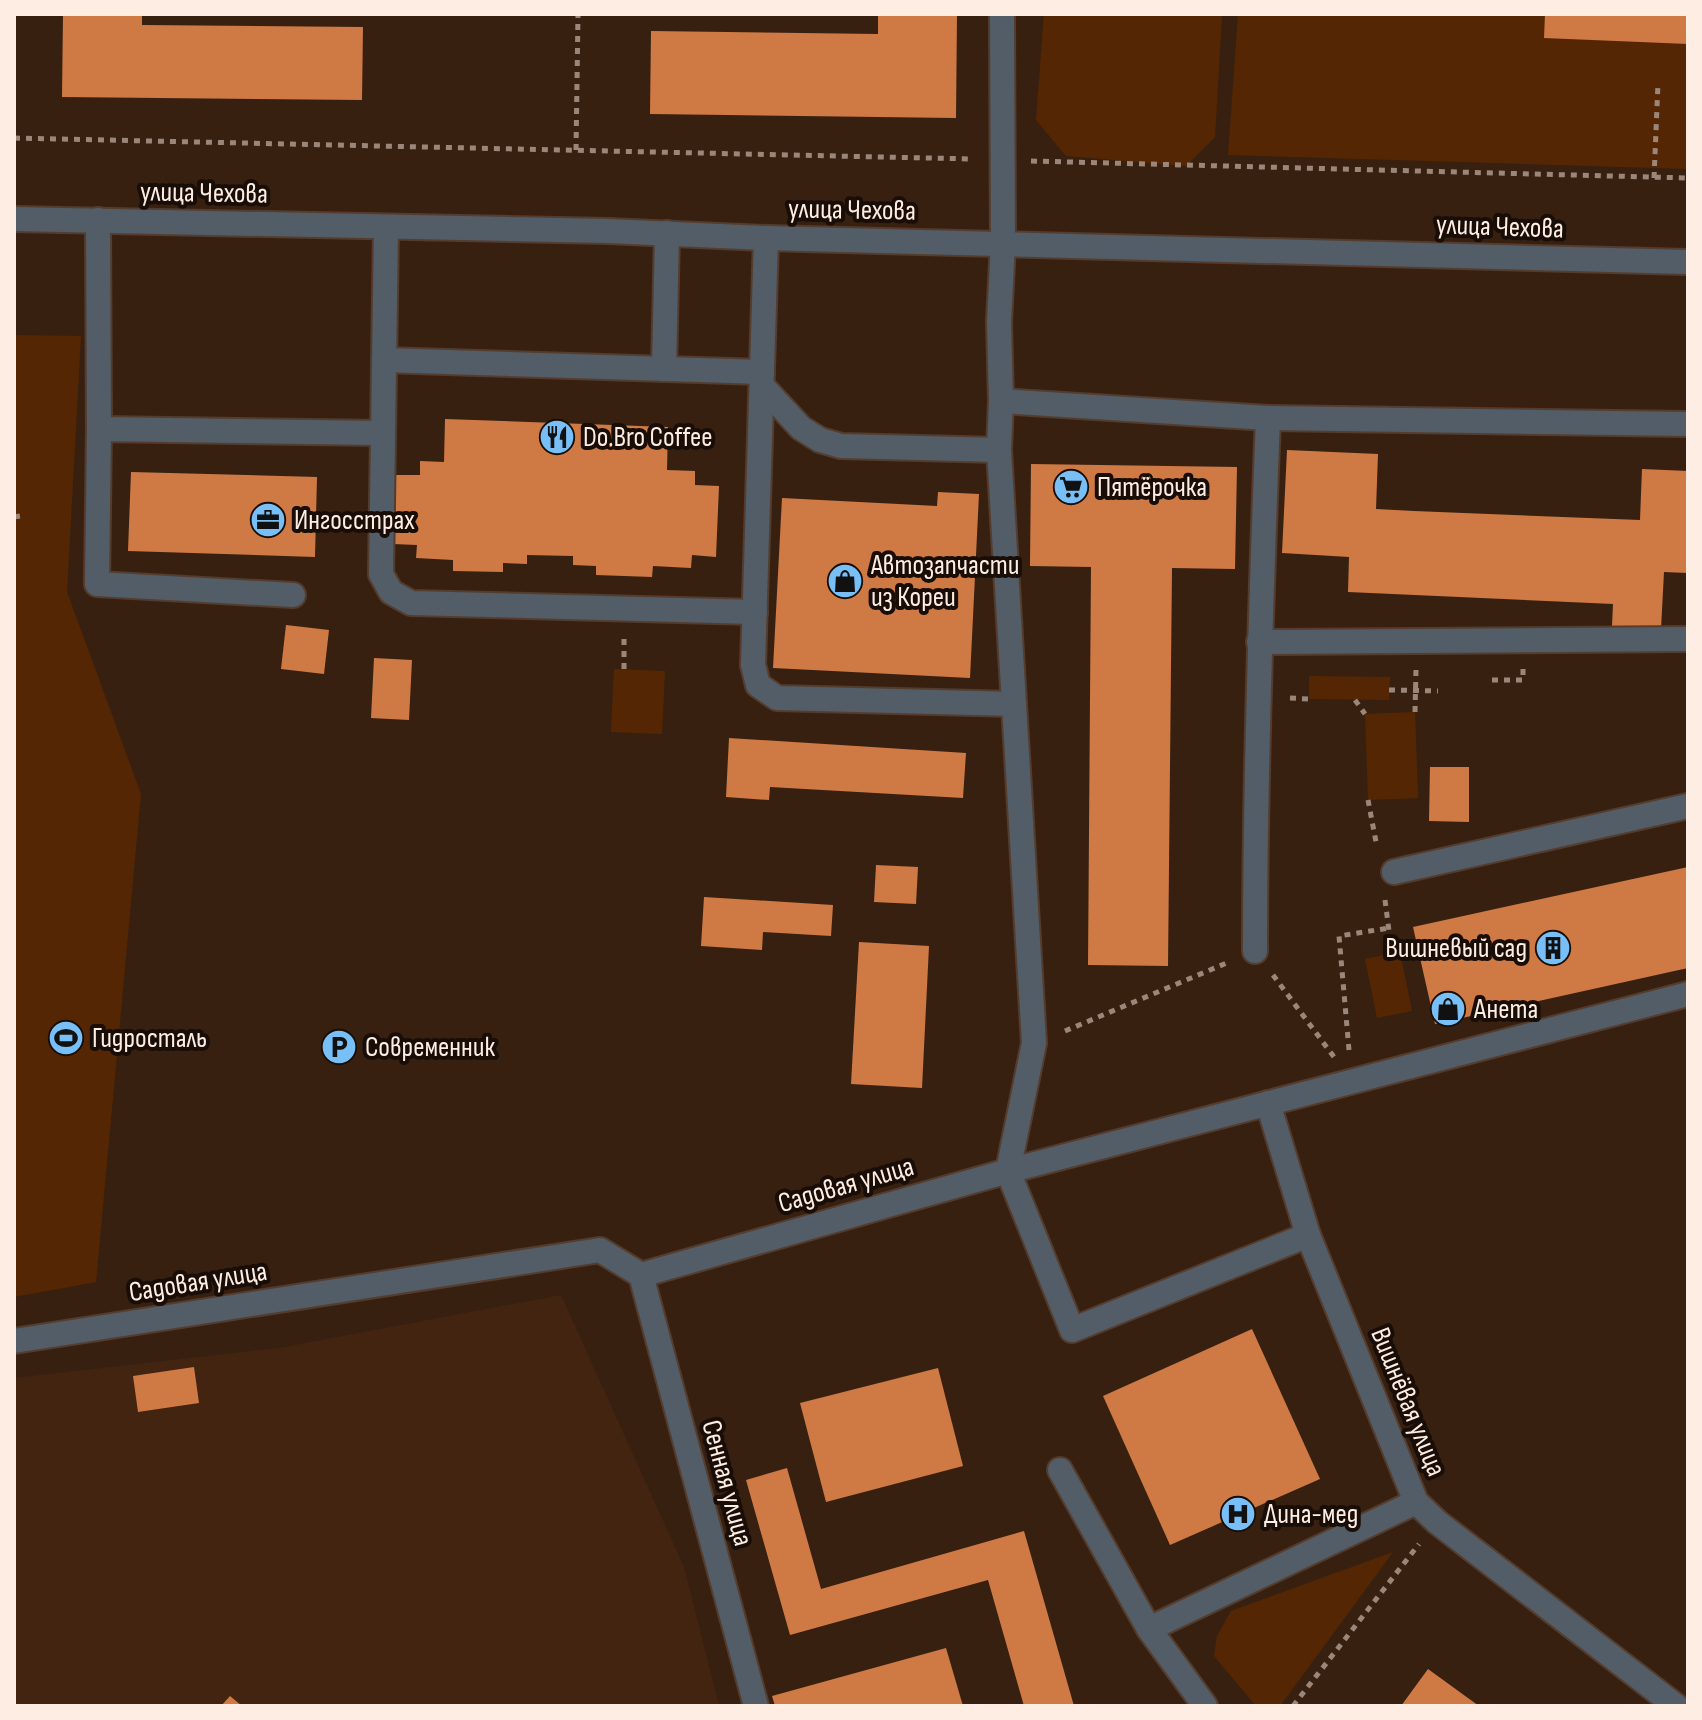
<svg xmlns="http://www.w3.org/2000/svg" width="1702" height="1720" font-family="'Sofia Sans Condensed',sans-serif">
  <rect width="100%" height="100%" fill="#382011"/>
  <polygon fill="#422411" points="561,1295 684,1567 719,1706 14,1706 14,1378 279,1348"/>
  <g fill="#552603">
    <polygon points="1044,14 1222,14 1215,137 1186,166 1066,156 1036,120"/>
    <polygon points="1238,14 1688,14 1688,169 1228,155"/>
    <polygon points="14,335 81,336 67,592 141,794 96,1282 14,1297"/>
    <polygon points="614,669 665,671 662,734 611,732"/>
    <polygon points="1309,676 1390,677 1389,700 1309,699"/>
    <polygon points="1415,712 1418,798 1368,800 1365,714"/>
    <polygon points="1400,952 1412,1011 1377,1018 1365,959"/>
    <polygon points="1393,1552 1280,1706 1256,1706 1214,1656 1217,1636 1231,1611"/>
  </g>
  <g fill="#cf7a44">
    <polygon points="63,14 142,14 142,25 363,27 362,100 62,97"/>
    <polygon points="878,14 957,14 956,118 650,114 651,31 878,34"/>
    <polygon points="1545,14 1688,14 1688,44 1544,38"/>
    <polygon points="445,419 668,427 667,470 695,471 695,485 719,486 716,557 692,555 691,568 653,566 652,577 596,575 596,566 573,565 573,556 527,555 527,564 503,563 503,572 453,571 453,560 416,558 417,545 393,544 396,475 420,475 420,461 444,462"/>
    <polygon points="1287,450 1378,454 1376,509 1414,511 1640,520 1642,469 1688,471 1688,573 1664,572 1661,629 1612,626 1613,604 1348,592 1349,557 1282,553"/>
    <polygon points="1031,464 1237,467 1235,569 1172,568 1168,966 1088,965 1091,567 1030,566"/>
    <polygon points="131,472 317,477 315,557 128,551"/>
    <polygon points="938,492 979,494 970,678 773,668 782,498 937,506"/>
    <polygon points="286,625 329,630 324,674 281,669"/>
    <polygon points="374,658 412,660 409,720 371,718"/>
    <polygon points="729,738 966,753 963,798 770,787 769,800 726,797"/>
    <polygon points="1430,767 1469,767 1469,822 1429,821"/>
    <polygon points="876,865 918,867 916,904 874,902"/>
    <polygon points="1688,867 1688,968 1435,1024 1413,927"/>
    <polygon points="704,897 833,905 831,936 763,932 762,950 701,946"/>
    <polygon points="859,942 929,946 922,1088 851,1084"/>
    <polygon points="1252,1329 1320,1479 1170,1545 1103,1396"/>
    <polygon points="194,1367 199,1403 138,1412 133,1376"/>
    <polygon points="938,1368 963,1466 826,1502 800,1403"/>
    <polygon points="787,1468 821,1589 1024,1531 1074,1706 1024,1706 988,1580 790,1635 746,1480"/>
    <polygon points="946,1648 963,1706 775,1706 772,1696"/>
    <polygon points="1428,1669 1479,1706 1401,1706"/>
    <polygon points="230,1696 242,1706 221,1706"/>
  </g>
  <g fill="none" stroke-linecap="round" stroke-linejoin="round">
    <defs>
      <g id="minor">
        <polyline points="1002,14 1003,243 999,322 1001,401 999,450 1034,1043 1008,1171 1072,1330 1308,1235"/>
        <polyline points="14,219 608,231 766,238 1688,262"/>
        <polyline points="98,220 99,429 97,584 293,595"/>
        <polyline points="386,227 381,574 391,592 411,603 755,612"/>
        <polyline points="766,238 753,665 758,685 777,698 1014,704"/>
        <polyline points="384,360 762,372"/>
        <polyline points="664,369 667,233"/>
        <polyline points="762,386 801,428 820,440 841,446 999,450"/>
        <polyline points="1001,401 1268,418 1688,424"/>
        <polyline points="99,429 383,433"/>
        <polyline points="1259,642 1688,639"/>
        <polyline points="1394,872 1688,806"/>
        <path d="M1255 951C1255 773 1261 596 1268 418"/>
        <polyline points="1268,1103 1308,1235 1416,1502 1437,1522 1676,1706"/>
        <polyline points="641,1275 756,1706"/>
        <polyline points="14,1341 600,1250 641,1275 1008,1171 1688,994"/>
        <polyline points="1060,1470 1149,1629 1416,1502"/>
        <polyline points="1149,1629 1205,1706"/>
      </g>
    </defs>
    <use href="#minor" stroke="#543d2e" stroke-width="28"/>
    <g stroke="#9b877a" stroke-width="5" stroke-dasharray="6 6" stroke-linecap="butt">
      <polyline points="14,138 973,159"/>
      <polyline points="576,150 578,14"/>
      <polyline points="1031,161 1688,178"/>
      <polyline points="1654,178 1658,83"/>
      <polyline points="14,517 20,516"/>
      <polyline points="624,669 624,638"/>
      <polyline points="1492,680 1523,680 1523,669"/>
      <polyline points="1389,690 1438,691"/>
      <polyline points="1290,698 1309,699"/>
      <polyline points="1355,700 1365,714"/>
      <polyline points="1415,712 1416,669"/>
      <polyline points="1368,800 1377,847"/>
      <polyline points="1385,900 1392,954"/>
      <polyline points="1273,975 1334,1057"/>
      <polyline points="1065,1031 1229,962"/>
      <polyline points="1349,1050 1339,936 1389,928"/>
      <polyline points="1293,1706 1419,1544"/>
    </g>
    <use href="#minor" stroke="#525d67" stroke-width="24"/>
  </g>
  <defs>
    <symbol id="restaurant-disc" viewBox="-11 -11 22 22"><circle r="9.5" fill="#78bff7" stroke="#180d07"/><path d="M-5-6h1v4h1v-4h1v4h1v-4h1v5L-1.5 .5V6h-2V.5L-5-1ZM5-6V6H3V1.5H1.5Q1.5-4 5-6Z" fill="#111"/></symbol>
    <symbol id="supermarket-disc" viewBox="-11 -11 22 22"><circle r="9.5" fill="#78bff7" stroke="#180d07"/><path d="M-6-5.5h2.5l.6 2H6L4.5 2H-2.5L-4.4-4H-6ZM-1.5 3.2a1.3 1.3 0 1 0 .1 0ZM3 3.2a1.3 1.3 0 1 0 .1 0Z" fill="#111"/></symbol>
    <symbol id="office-disc" viewBox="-11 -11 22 22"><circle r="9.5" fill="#78bff7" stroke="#180d07"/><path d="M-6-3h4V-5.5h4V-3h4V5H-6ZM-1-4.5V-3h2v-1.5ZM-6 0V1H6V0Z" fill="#111"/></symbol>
    <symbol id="shop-disc" viewBox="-11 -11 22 22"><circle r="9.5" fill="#78bff7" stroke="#180d07"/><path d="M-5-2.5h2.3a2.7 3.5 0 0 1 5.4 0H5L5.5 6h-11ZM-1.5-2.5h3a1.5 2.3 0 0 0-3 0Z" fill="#111"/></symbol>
    <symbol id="building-disc" viewBox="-11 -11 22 22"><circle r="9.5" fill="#78bff7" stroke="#180d07"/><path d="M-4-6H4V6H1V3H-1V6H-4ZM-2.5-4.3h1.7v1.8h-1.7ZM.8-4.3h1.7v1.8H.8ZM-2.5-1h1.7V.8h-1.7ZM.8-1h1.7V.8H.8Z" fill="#111"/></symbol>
    <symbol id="stadium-disc" viewBox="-11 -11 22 22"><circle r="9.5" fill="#78bff7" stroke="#180d07"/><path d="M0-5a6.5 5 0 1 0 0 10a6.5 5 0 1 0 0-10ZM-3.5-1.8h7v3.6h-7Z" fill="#111"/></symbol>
    <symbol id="parking-disc" viewBox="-11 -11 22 22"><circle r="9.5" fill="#78bff7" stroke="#180d07"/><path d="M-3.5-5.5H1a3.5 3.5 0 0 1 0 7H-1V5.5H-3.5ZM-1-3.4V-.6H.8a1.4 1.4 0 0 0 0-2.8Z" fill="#111"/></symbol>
    <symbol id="hospital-disc" viewBox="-11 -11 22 22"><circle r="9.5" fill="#78bff7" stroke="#180d07"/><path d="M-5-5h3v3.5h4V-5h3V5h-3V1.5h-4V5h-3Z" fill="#111"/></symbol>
  </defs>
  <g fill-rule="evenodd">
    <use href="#restaurant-disc" x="537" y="417" width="40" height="40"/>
    <use href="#supermarket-disc" x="1051" y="467" width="40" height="40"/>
    <use href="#office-disc" x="248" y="500" width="40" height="40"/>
    <use href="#shop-disc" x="825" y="561" width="40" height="40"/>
    <use href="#building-disc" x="1533" y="928" width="40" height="40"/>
    <use href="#shop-disc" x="1428" y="989" width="40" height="40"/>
    <use href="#stadium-disc" x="46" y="1018" width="40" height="40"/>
    <use href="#parking-disc" x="319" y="1027" width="40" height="40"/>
    <use href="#hospital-disc" x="1218" y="1494" width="40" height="40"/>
  </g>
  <g text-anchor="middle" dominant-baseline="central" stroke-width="8" stroke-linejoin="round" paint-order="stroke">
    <g font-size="28" fill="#feede3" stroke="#180d07">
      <text transform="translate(204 193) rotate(1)">улица Чехова</text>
      <text transform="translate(852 210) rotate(1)">улица Чехова</text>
      <text transform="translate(1500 227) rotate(2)">улица Чехова</text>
      <text transform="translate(846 1185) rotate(-16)">Садовая улица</text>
      <text transform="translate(198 1282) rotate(-9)">Садовая улица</text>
      <text transform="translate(1408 1402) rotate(68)">Вишнёвая улица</text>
      <text transform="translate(727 1483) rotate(75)">Сенная улица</text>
    </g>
    <g font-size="28" fill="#feede3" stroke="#180d07" text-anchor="start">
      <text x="583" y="437">Do.Bro Coffee</text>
      <text x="1097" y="487">Пятёрочка</text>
      <text x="294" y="520">Ингосстрах</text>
      <text x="871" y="565">Автозапчасти<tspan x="871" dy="32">из Кореи</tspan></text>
      <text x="1527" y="948" text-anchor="end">Вишневый сад</text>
      <text x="1474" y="1009">Анета</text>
      <text x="92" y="1038">Гидросталь</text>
      <text x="365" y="1047">Современник</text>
      <text x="1264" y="1514">Дина-мед</text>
    </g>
  </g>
  <rect width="1702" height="1720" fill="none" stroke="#feede3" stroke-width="32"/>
</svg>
